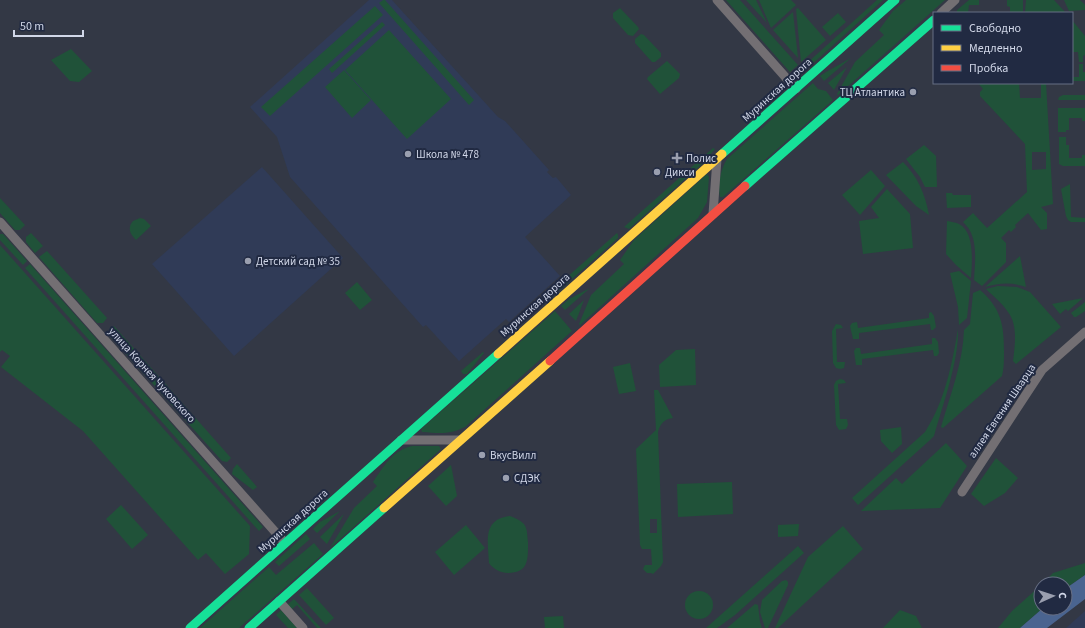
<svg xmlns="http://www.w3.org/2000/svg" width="1085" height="628" font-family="'Source Sans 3',sans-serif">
  <rect width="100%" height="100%" fill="#333845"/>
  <g fill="#303b57">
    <polygon points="369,0 392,0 498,117 505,121 549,170 547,172 553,178 556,177 571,195 525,237 560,276 509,322 506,319 459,361 426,325 423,327 290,177 277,137 250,107"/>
    <polygon points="262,167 343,258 234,356 152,264"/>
    <polygon points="1085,611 1085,628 1066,628"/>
  </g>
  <g fill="#205239" fill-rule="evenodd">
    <polygon points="383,0 385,0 474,100 469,105 379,3"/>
    <polygon points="726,0 740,0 798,65 790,72"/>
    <polygon points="746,0 756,0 767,23"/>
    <polygon points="759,0 791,0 796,5 771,28"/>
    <polygon points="877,0 883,0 809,67 806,64"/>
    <polygon points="906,0 945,0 838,95 837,94 855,62 884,35 879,30 893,11"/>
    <polygon points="969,0 979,0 979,5 969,5 968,13 957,13 957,10"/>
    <polygon points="1007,0 1023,0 1023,13 1010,13 1010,7 1007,6"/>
    <polygon points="1026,0 1054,0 1066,13 1025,13"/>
    <polygon points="1064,0 1080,0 1085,5 1085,10 1069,11"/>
    <polygon points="375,6 383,15 270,116 261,107"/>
    <polygon points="620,8 638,27 639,29 633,36 628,35 613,18 613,13"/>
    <polygon points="798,8 826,40 801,62 796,9"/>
    <polygon points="793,12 798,58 773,30"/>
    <polygon points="838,13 846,22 830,36 822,27"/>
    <polygon points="1072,20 1085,36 1085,55 1083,56 1083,62 1079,62 1078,52 1072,52"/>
    <polygon points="382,22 385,25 332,73 329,69"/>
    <polygon points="389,30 451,99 407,139 345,70"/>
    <polygon points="641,34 644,35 661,53 661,57 655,62 652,62 635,43 635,39"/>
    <polygon points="71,49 92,71 79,82 70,81 51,60"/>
    <polygon points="851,58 824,81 820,76 826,72"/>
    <polygon points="667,61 680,74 679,78 660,94 647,79 648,77"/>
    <polygon points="1079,64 1083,64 1083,72 1085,72 1085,81 1073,81 1072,77 1079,77"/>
    <polygon points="847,67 834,90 828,83"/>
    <polygon points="344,70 371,100 352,118 325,87"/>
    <path d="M813 83 818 89 826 91 833 100 723 197H720C718 185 720 170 727 159Z"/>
    <path d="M978 83H1019L1020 98H1041V83H1046L1053 204 1041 207 1047 213V229L1041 230 1028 213 1015 225 1016 227 1011 232 1009 230 1001 238 1006 243V262L982 286 974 280C975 261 979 236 963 222L973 213 987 228 1027 192 1025 144 980 96V92L983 89ZM1032 152H1046V169L1032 170Z"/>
    <polygon points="1063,95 1085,95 1085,100 1058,100 1059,97"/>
    <polygon points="1058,108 1085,108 1085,121 1082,121 1082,118 1069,118 1069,130 1066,130 1066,132 1058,132"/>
    <polygon points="1059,137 1066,137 1066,145 1069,145 1069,158 1082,158 1082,155 1085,155 1085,166 1063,166 1059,164"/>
    <polygon points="924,145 936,156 937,187 925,187 920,177 906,159"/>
    <polygon points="713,148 715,149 702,164 629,229 624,227"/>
    <path d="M903 162C918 177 925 194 929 215L916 206 886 175Z"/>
    <polygon points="871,170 885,186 860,215 842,195"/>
    <polygon points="707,174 709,177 707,202 698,218 580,325 579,324 591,295 624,264 620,260 634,240"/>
    <polygon points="1070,184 1071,217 1085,218 1085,222 1071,222 1068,220 1066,216 1061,189"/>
    <polygon points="887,189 910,214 913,248 863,254 859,221 879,218 871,207"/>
    <polygon points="946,193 952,193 953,195 971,195 971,207 947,208"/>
    <polygon points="0,198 25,225 20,230 15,230 0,213"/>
    <path d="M140 218 144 219 151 226 136 240C130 234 127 228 133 221Z"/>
    <path d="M947 221C951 222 955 222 959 224 975 232 972 263 971 278L956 265 946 254Z"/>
    <polygon points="31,233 43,246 35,253 26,242 26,237"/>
    <polygon points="617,233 618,235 618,238 552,297 549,293"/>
    <polygon points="0,234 3,234 27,261 23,265 0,240"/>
    <polygon points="0,245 250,526 249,554 225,574 206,553 198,560 83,431 1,367 10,356 2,350 0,352"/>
    <polygon points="47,251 107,318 103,323 97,323 39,257"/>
    <path d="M1020 256 1026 287C1012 282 999 283 985 287Z"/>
    <polygon points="30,264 263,527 259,531 25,268"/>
    <polygon points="959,271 971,281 967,318 959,325 958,307 950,273"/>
    <polygon points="357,282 372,300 360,310 345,293"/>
    <path d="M998 286 1017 287 1030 292 1061 327 1016 364 1013 361C1015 345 1018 325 1008 312 1002 303 993 296 986 289Z"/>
    <polygon points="590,288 565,310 561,306 569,299"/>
    <path d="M980 290C1001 308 1004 325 1004 351 1004 360 1004 368 1002 376L943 428 941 427C950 395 963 363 964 330L970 324 973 293Z"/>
    <polygon points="1083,298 1068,311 1066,309 1060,314 1052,304"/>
    <polygon points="541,299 545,303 519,321 518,320"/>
    <polygon points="584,300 576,321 569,314"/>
    <polygon points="1085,302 1085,311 1076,317 1074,317 1071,313"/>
    <path d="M555 311 572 331 465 427C449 435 439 433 422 432L421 429Z"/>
    <polygon points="931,312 934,316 936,327 933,330 931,330 930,324 859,333 859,339 853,339 850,326 852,323 857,322 858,328 929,318 929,313"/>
    <polygon points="836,324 841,325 843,328 836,329 837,362 845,362 844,368 840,369 836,368 833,363 832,331"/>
    <polygon points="114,326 231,458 227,462 222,461 109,335 109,330"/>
    <path d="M958 329C959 361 943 404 934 436L930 440 858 505 852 498 925 432C945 401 952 364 958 329Z"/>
    <polygon points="932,338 935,338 938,342 939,353 937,356 934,356 933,350 862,359 862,365 856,365 854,351 856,348 860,348 861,354 932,344"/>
    <polygon points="695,349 696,385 660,387 659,365 676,350"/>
    <polygon points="483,352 484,353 467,374 463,374 461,371"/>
    <polygon points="630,363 636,391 619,394 613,367"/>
    <polygon points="840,379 844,380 846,383 838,384 840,419 847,419 848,425 846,429 839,430 836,425 834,385 836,381"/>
    <path d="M654 390H658L673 418C665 419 660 423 658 432L663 562 661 566 653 574 651 573H647L643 569 645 565H652L651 549H642L640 545 636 449 656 430ZM650 519H657V533H650Z"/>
    <polygon points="901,427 902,444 892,453 881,441 880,430"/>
    <polygon points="946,443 967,466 940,508 861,511 896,478 902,484"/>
    <path d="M412 446H439L441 449 330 548 354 508 377 486 373 482C384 466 392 451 412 446Z"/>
    <polygon points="996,458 1018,478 1005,493 984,506 971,494"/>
    <polygon points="237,464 257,487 253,490 232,474 233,469"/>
    <polygon points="451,465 457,496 446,506 428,486"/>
    <polygon points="732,482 733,514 678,517 677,484"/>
    <polygon points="121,505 148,535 132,549 106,519"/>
    <polygon points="340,511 317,533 313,529 320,522"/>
    <polygon points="344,514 327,544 320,537"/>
    <path d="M510 516C515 518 520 520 524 524 528 530 527 536 528 542 528 559 529 573 508 573 501 573 493 569 489 563 488 542 482 519 510 516Z"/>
    <polygon points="799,524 798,536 778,537 778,525"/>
    <polygon points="466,525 485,548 454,575 435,552"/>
    <polygon points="843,526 863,549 778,628 775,628 808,557"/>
    <polygon points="306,534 310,539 279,566 275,562"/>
    <polygon points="314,543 323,554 239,628 200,628 269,567 276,575"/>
    <polygon points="798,546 804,553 735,615 720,626 717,628 706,628"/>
    <polygon points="1085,563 1085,575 1065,589 1065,584 1042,584 1053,573"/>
    <polygon points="786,580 788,582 788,585 768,628 765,628 760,612 762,600 782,581"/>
    <polygon points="1041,585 1041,608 1043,608 1020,628 998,628 1012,611"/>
    <polygon points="307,588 334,618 326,625 299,595"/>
    <circle cx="699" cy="605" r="14"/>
    <polygon points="294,599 321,628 317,628 297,605 292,609 287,605"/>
    <polygon points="755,604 758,605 760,622 762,628 727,628"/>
    <polygon points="281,610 297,628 288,628 276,615"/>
    <polygon points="900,610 916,616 922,628 883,628"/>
    <polygon points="563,616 564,628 545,628 544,617"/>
  </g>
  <polygon fill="#4a6490" points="1085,575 1085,599 1047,628 1020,628 1043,608 1065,608 1065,589"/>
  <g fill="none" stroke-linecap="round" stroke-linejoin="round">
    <g stroke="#736f73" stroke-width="9">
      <polyline points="717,0 796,89"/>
      <polyline points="941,13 955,0"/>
      <polyline points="713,214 717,159"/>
      <polyline points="0,222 285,543"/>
      <polyline points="401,440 460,440"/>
      <polyline points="962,492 1042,370 1085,332"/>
      <polyline points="279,601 303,628"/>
    </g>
    <g stroke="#16e098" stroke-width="9">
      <polyline points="722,154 895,0"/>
      <polyline points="745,186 934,20"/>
      <polyline points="190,628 498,354"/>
      <polyline points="249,628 384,508"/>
    </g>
    <g stroke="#ffcf43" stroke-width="9">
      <polyline points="498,354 722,154"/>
      <polyline points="384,508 550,361"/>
    </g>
    <polyline stroke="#f24e42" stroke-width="9" points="550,361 745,186"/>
  </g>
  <g fill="#9a9faf" stroke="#212a42" stroke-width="1.5">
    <circle cx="913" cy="92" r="4"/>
    <circle cx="408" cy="154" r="4"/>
    <path d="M675 152h4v4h4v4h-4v4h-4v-4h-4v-4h4z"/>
    <circle cx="657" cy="172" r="4"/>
    <circle cx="248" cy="261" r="4"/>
    <circle cx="482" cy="455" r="4"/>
    <circle cx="506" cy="478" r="4"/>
  </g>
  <g text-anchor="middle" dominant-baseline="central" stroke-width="4" stroke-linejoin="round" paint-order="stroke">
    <g font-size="11" fill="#d1d7e8" stroke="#212a42">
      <text transform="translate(777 90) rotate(-42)">Муринская дорога</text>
      <text transform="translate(535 305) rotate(-42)">Муринская дорога</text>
      <text transform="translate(152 375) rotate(48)">улица Корнея Чуковского</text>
      <text transform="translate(1002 411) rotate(-56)">аллея Евгения Шварца</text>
      <text transform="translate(293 521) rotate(-42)">Муринская дорога</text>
    </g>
    <g font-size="11" fill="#d1d7e8" stroke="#212a42" text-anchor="start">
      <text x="905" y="92" text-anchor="end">ТЦ Атлантика</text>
      <text x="416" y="154">Школа № 478</text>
      <text x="686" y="158">Полис</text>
      <text x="665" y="172">Дикси</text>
      <text x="256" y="261">Детский сад № 35</text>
      <text x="490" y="455">ВкусВилл</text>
      <text x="514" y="478">СДЭК</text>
    </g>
  </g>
  <rect x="933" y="12" width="140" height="72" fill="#212a42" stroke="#676f84"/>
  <rect x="941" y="25" width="20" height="6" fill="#16e098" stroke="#676f84"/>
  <text x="969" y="32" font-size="12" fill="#d1d7e8">Свободно</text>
  <rect x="941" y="45" width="20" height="6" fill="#ffcf43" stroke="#676f84"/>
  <text x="969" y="52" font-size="12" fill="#d1d7e8">Медленно</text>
  <rect x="941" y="65" width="20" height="6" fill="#f24e42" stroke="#676f84"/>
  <text x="969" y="72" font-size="12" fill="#d1d7e8">Пробка</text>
  <g transform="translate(1053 596) rotate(87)"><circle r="19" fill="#212a42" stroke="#676f84"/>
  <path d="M0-3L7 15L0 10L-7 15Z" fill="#9a9faf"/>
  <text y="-6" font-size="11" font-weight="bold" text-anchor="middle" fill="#d1d7e8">С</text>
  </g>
  <path d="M14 30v6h69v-6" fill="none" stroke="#d1d7e8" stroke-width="2"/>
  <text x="20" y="30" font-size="12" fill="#d1d7e8" stroke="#212a42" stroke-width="3" paint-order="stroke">50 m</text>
</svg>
